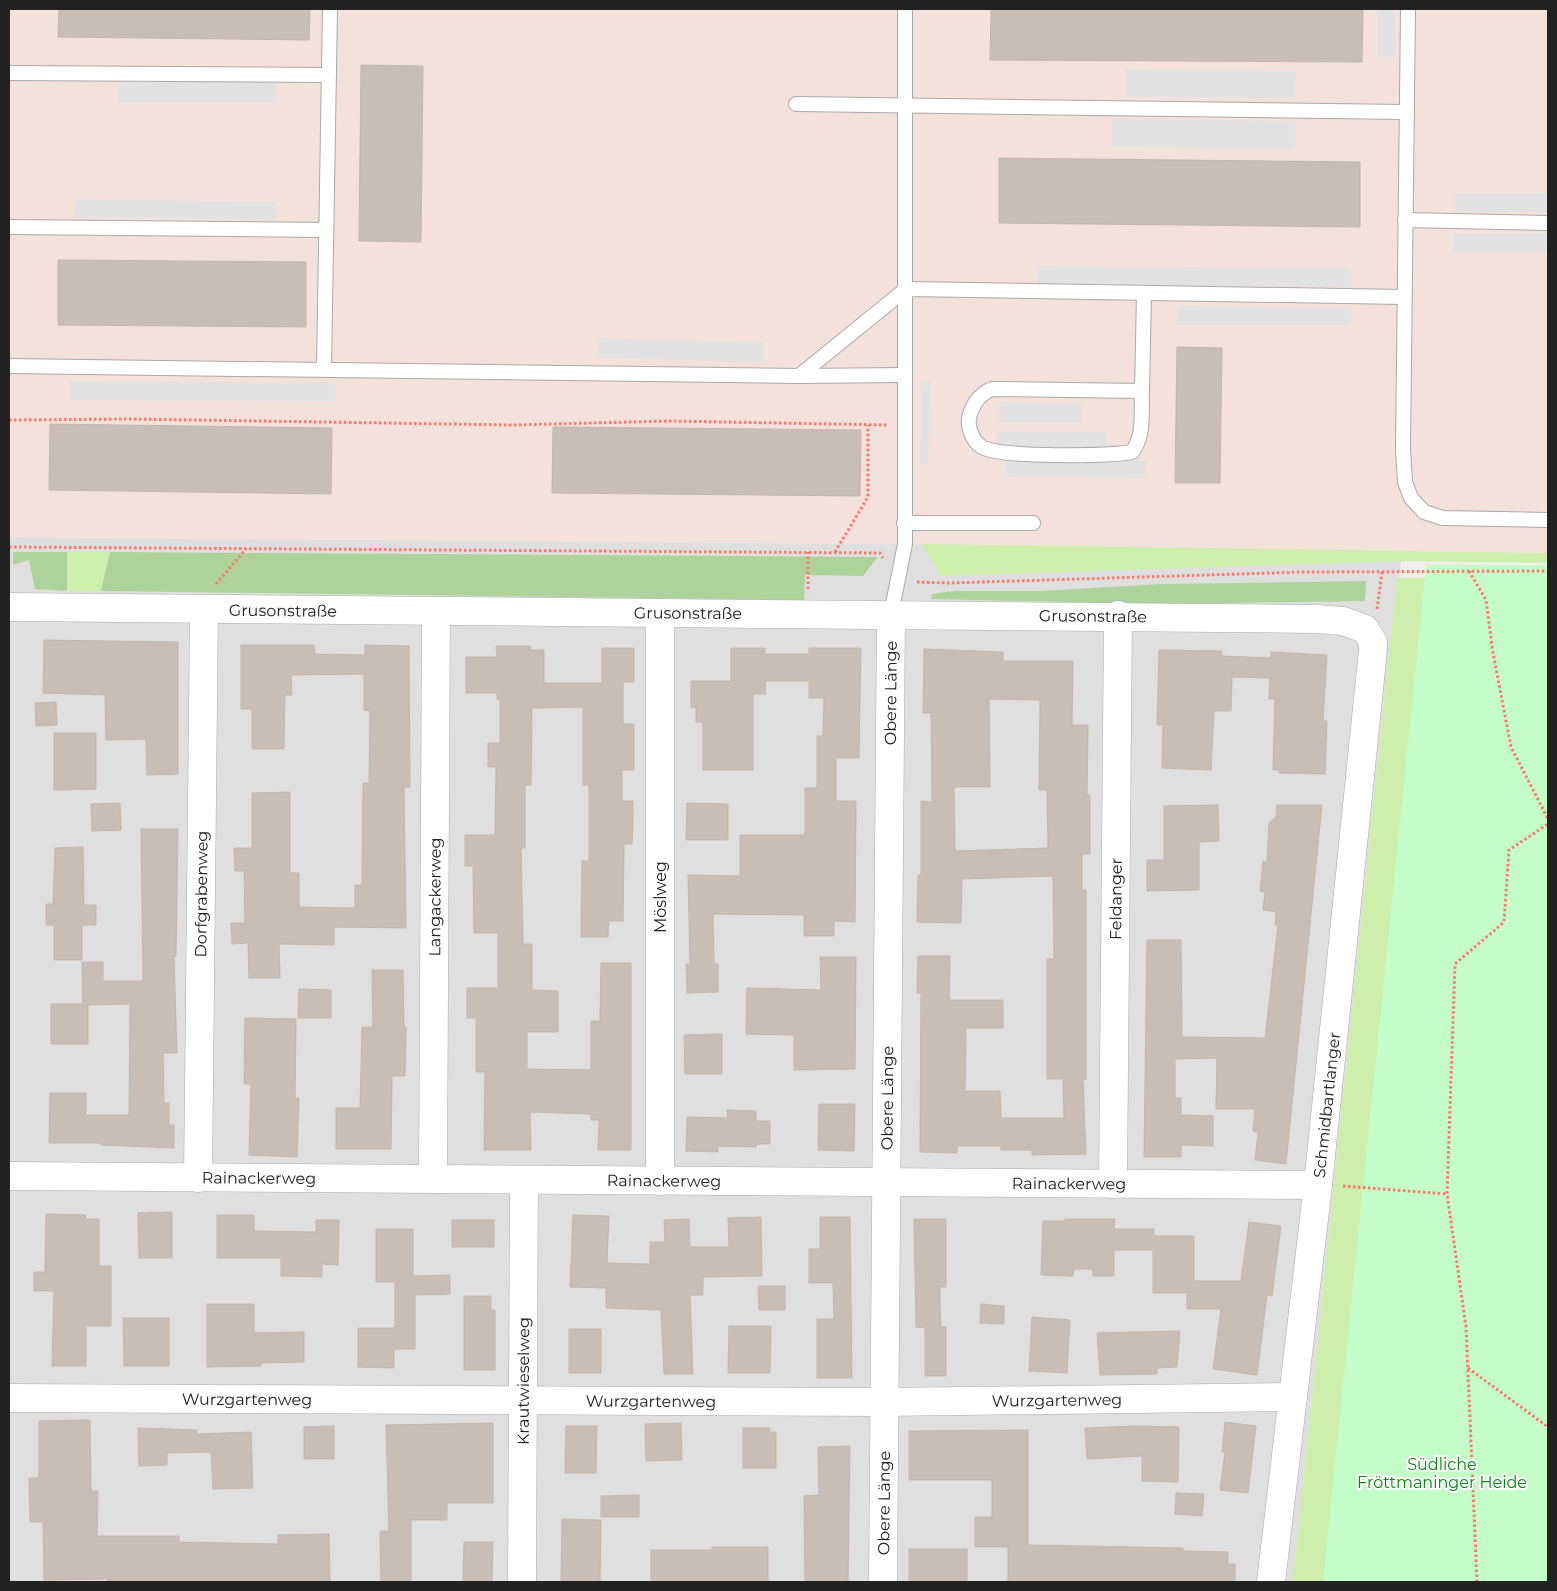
<svg xmlns="http://www.w3.org/2000/svg" width="1557" height="1591" font-family="Montserrat,sans-serif">
  <rect width="100%" height="100%" fill="#f2efe8"/>
  <polygon fill="#e0dfdf" points="9,537 905,544 1402,551 1293,1582 9,1582"/>
  <polygon fill="#f4e1db" points="9,9 1548,9 1548,553 905,544 9,537"/>
  <g fill="#ceeeac">
    <polygon points="922,544 1548,553 1548,563 1408,561 941,576"/>
    <polygon points="67,552 110,552 101,591 67,591"/>
    <polygon points="1397,578 1548,578 1548,1582 1293,1582"/>
  </g>
  <g fill="#add39b">
    <polygon points="13,552 67,552 67,591 35,589 29,560 13,565"/>
    <polygon points="110,552 878,557 863,576 805,575 804,600 101,591"/>
    <polygon points="1366,581 1365,601 1160,604 931,599 932,594 955,591 1041,591 1161,584"/>
  </g>
  <polygon fill="#c5fdc8" points="1426,565 1548,565 1548,1582 1323,1582"/>
  <g fill="#e2e2e2">
    <rect x="1378" y="9" width="17" height="48"/>
    <polygon points="1126,69 1296,71 1295,98 1126,97"/>
    <polygon points="119,82 276,82 276,103 118,103"/>
    <polygon points="1112,119 1295,121 1295,149 1112,147"/>
    <rect x="1455" y="193" width="93" height="19"/>
    <polygon points="75,199 276,202 276,220 74,217"/>
    <rect x="1454" y="233" width="94" height="19"/>
    <polygon points="1038,266 1351,268 1351,287 1038,285"/>
    <polygon points="1177,306 1351,307 1351,325 1176,325"/>
    <polygon points="598,338 763,342 763,362 598,358"/>
    <polygon points="70,381 335,383 335,401 70,400"/>
    <polygon points="921,381 930,381 928,465 920,465"/>
    <polygon points="1000,402 1081,403 1082,423 999,423"/>
    <polygon points="997,431 1106,432 1106,447 997,447"/>
    <polygon points="1005,459 1146,460 1146,478 1006,477"/>
  </g>
  <g fill="#c8beb7" stroke="#c5b5a9" fill-rule="evenodd">
    <polygon points="59,9 310,9 309,40 58,37"/>
    <polygon points="991,9 1363,9 1362,62 990,60"/>
    <polygon points="361,65 423,66 421,242 359,241"/>
    <polygon points="999,158 1360,162 1360,227 999,223"/>
    <polygon points="58,260 306,262 306,327 58,325"/>
    <polygon points="1177,347 1222,348 1220,483 1175,483"/>
    <polygon points="50,424 332,428 331,494 49,490"/>
    <polygon points="553,427 861,430 860,496 552,493"/>
    <polygon points="44,640 178,642 178,774 147,775 146,739 106,740 105,695 43,693"/>
    <polygon points="241,645 314,645 315,654 365,655 365,645 409,646 410,787 404,787 406,928 334,927 334,945 279,944 280,978 249,978 248,943 232,944 231,923 245,923 244,871 235,871 234,848 252,848 252,793 290,792 290,873 299,873 299,907 355,908 355,885 362,885 363,783 369,783 370,711 364,710 364,674 291,675 292,695 285,695 284,749 252,749 252,709 241,709"/>
    <polygon points="496,646 531,646 530,650 544,650 544,683 602,683 602,648 634,648 634,682 623,682 623,724 634,724 634,770 622,770 622,801 633,801 633,821 632,844 624,844 623,921 609,921 608,937 581,937 582,861 589,861 589,785 583,785 583,707 532,708 531,785 525,785 525,848 521,848 523,944 532,944 532,990 558,991 558,1032 527,1032 527,1069 591,1070 591,1021 600,1021 601,963 631,963 631,1150 598,1150 599,1120 591,1120 591,1114 530,1112 531,1150 484,1150 485,1072 476,1072 476,1018 467,1018 467,988 498,988 498,933 474,933 473,866 465,866 465,835 495,835 496,767 488,767 488,743 500,743 500,699 497,699 497,693 466,693 466,657 497,657"/>
    <polygon points="731,648 765,648 765,654 809,654 809,648 861,648 859,758 836,758 836,801 856,801 855,922 834,921 834,936 804,936 804,915 713,914 714,964 718,964 718,992 687,993 686,964 690,964 688,875 740,876 740,835 805,835 805,788 817,788 817,736 823,736 824,698 809,698 809,681 765,681 766,694 753,694 753,770 703,770 703,722 696,722 696,707 691,708 691,681 731,681"/>
    <path d="M924 649 1003 652V661H1073L1072 725H1088L1087 795H1090V854H1082V890H1086V1079H1083L1086 1154 1032 1155V1150H1001V1146H957V1153L920 1152 921 993H917L918 956H950L949 1000H1003V1028H966L965 1091H1000L1001 1118H1064L1063 1079H1047V959H1054L1053 876 962 879 961 923 917 922 918 875H921V801L932 802 931 713H923ZM989 699 1040 700 1039 790H1047L1048 848 955 851 954 787H990Z"/>
    <polygon points="1159,650 1222,651 1222,656 1271,658 1271,652 1327,655 1323,721 1327,721 1325,774 1279,773 1279,770 1273,770 1275,699 1269,699 1270,678 1232,677 1231,711 1214,711 1211,770 1162,768 1163,725 1157,725"/>
    <polygon points="56,702 57,725 36,726 35,703"/>
    <polygon points="54,733 96,733 96,789 54,790"/>
    <polygon points="120,803 121,830 92,831 91,804"/>
    <polygon points="687,803 728,804 728,840 686,840"/>
    <polygon points="1218,805 1219,841 1199,842 1199,890 1147,891 1147,860 1164,860 1164,806"/>
    <polygon points="1277,805 1322,805 1286,1164 1255,1160 1258,1132 1253,1131 1255,1109 1216,1109 1217,1058 1175,1059 1175,1098 1181,1098 1181,1115 1213,1116 1213,1146 1181,1145 1181,1157 1144,1157 1147,940 1181,940 1182,1037 1265,1038 1278,925 1275,925 1276,912 1263,910 1265,892 1260,891 1263,861 1267,862 1269,823 1276,817"/>
    <polygon points="141,829 178,829 176,956 174,956 177,1053 163,1053 164,1103 169,1103 169,1125 174,1125 174,1148 101,1145 101,1143 49,1143 50,1093 86,1093 86,1115 129,1115 130,1004 88,1005 88,1044 51,1044 51,1004 83,1004 82,962 103,962 103,981 143,981"/>
    <polygon points="83,847 84,905 96,905 96,925 82,925 82,960 54,960 54,925 46,925 46,904 53,904 55,848"/>
    <polygon points="820,957 856,957 855,1069 794,1070 794,1035 746,1034 747,988 821,990"/>
    <polygon points="372,970 403,970 404,1027 406,1027 405,1076 392,1076 391,1149 336,1149 336,1108 360,1108 362,1027 373,1027"/>
    <polygon points="299,989 331,990 331,1018 298,1018"/>
    <polygon points="245,1018 296,1019 295,1098 299,1098 297,1157 249,1155 251,1084 244,1084"/>
    <polygon points="722,1034 722,1074 685,1074 684,1035"/>
    <polygon points="819,1104 855,1104 854,1151 818,1150"/>
    <polygon points="727,1110 756,1111 756,1121 770,1121 770,1144 756,1144 756,1147 718,1146 718,1152 686,1151 687,1117 728,1118"/>
    <polygon points="172,1212 172,1258 139,1258 138,1213"/>
    <polygon points="46,1214 86,1215 86,1219 99,1219 99,1266 111,1266 111,1326 86,1326 86,1366 52,1366 54,1291 34,1291 34,1272 45,1272"/>
    <polygon points="217,1215 254,1215 254,1231 316,1232 316,1220 339,1220 338,1265 322,1264 322,1277 281,1276 281,1258 217,1258"/>
    <polygon points="573,1215 609,1216 607,1263 650,1264 650,1242 665,1242 664,1220 689,1219 690,1247 729,1247 728,1218 761,1217 762,1276 703,1277 703,1295 690,1295 693,1374 664,1374 661,1310 606,1308 606,1288 570,1287"/>
    <polygon points="820,1217 850,1217 852,1378 817,1378 817,1319 834,1319 833,1283 809,1283 809,1249 820,1249"/>
    <polygon points="914,1219 946,1219 946,1287 940,1287 940,1305 941,1327 946,1327 946,1376 925,1376 925,1328 916,1327"/>
    <polygon points="1065,1219 1115,1219 1114,1229 1154,1229 1154,1236 1194,1236 1194,1281 1241,1281 1249,1222 1281,1226 1272,1296 1267,1295 1257,1375 1213,1369 1221,1309 1187,1309 1187,1293 1153,1293 1153,1250 1114,1250 1114,1276 1093,1276 1093,1269 1074,1269 1073,1276 1041,1275 1043,1221 1065,1221"/>
    <rect x="452" y="1220" width="42" height="27"/>
    <polygon points="376,1229 413,1229 413,1276 450,1275 450,1294 415,1295 415,1349 394,1349 394,1368 358,1367 358,1328 395,1328 395,1282 376,1282"/>
    <polygon points="758,1286 785,1286 785,1310 759,1310"/>
    <polygon points="464,1296 491,1296 491,1310 495,1310 495,1370 464,1370"/>
    <polygon points="207,1304 254,1304 254,1333 304,1332 304,1362 261,1363 261,1366 207,1367"/>
    <polygon points="981,1304 1004,1306 1004,1324 980,1323"/>
    <polygon points="1032,1317 1070,1320 1067,1373 1029,1371"/>
    <polygon points="123,1318 169,1318 169,1366 124,1366"/>
    <polygon points="729,1326 771,1326 770,1373 728,1373"/>
    <rect x="569" y="1329" width="32" height="44"/>
    <polygon points="1180,1331 1177,1367 1157,1368 1157,1374 1100,1375 1097,1333"/>
    <polygon points="90,1420 91,1491 98,1491 97,1536 179,1536 179,1542 278,1544 278,1535 329,1534 330,1582 107,1582 107,1579 44,1580 43,1522 30,1522 29,1478 39,1478 39,1421"/>
    <polygon points="1225,1422 1256,1426 1248,1493 1220,1490 1225,1452 1222,1452"/>
    <polygon points="493,1423 493,1503 447,1503 447,1520 411,1520 411,1581 381,1582 380,1531 389,1531 386,1425"/>
    <polygon points="681,1423 682,1460 646,1461 645,1424"/>
    <polygon points="334,1426 334,1459 304,1459 304,1427"/>
    <polygon points="566,1426 597,1426 596,1473 565,1473"/>
    <polygon points="1136,1426 1179,1427 1178,1482 1142,1481 1142,1456 1087,1459 1085,1428"/>
    <polygon points="138,1428 197,1430 197,1434 251,1432 253,1488 213,1489 211,1452 167,1453 167,1465 139,1466"/>
    <polygon points="743,1428 770,1428 769,1432 776,1432 776,1468 743,1468"/>
    <polygon points="1028,1430 1028,1545 1183,1548 1183,1551 1228,1552 1228,1564 1235,1564 1235,1582 1008,1582 1008,1547 975,1547 975,1517 992,1517 992,1480 909,1480 909,1431"/>
    <polygon points="850,1446 848,1582 805,1582 804,1496 819,1495 818,1447"/>
    <polygon points="1176,1493 1204,1494 1202,1516 1175,1514"/>
    <polygon points="639,1495 639,1517 601,1517 601,1496"/>
    <polygon points="562,1519 601,1520 600,1582 561,1582"/>
    <polygon points="464,1542 493,1542 492,1581 463,1581"/>
    <polygon points="712,1547 768,1547 768,1582 651,1582 651,1550 712,1550"/>
    <rect x="909" y="1549" width="58" height="33"/>
  </g>
  <g fill="none" stroke-linecap="round" stroke-linejoin="round">
    <defs>
      <g id="lane">
        <polyline points="1408,9 1403,449 1405,482 1411,498 1424,512 1443,518 1548,520"/>
        <polyline points="9,73 329,75"/>
        <polyline points="796,104 1406,112"/>
        <polyline points="1405,220 1548,223"/>
        <polyline points="9,227 326,230"/>
        <polyline points="9,366 799,376 905,375"/>
        <polyline points="324,368 330,9"/>
        <polyline points="799,376 906,289 1404,297"/>
        <path d="M1142 391C1141 412 1145 435 1132 452 1110 456 1000 458 982 447 972 441 966 425 970 414 974 402 980 394 992 389L1142 391 1144 293"/>
        <polyline points="904,523 1033,523"/>
        <polyline points="891,614 905,544 905,9"/>
      </g>
      <g id="street">
        <path id="s1" d="M9 607C444 614 880 611 1316 619L1343 621 1365 629 1373 642V650L1318 1185 1271 1582"/>
        <path id="s2" d="M9 1176 1318 1185"/>
        <path id="s3" d="M198 1178 204 610"/>
        <path id="s4" d="M433 1179 436 613"/>
        <polyline points="660,1181 660,613"/>
        <path id="s5" d="M1113 1184 1118 615"/>
        <path id="s6" d="M9 1398 884 1402 1293 1397"/>
        <path id="s7" d="M522 1582 524 1180"/>
        <path id="s8" d="M883 1582 891 614"/>
      </g>
    </defs>
    <use href="#lane" stroke="#a9a9a9" stroke-width="16"/>
    <use href="#street" stroke="#a9a9a9" stroke-width="29"/>
    <g stroke="#ff786c" stroke-width="3" stroke-dasharray="2.5 2.5" stroke-linecap="butt">
      <polyline points="9,420 129,419 513,425 670,421 888,425"/>
      <polyline points="9,547 880,553 883,558"/>
      <polyline points="835,552 868,497 868,425"/>
      <polyline points="1469,571 1486,600 1493,653 1511,747 1548,819"/>
      <polyline points="917,582 949,583 1303,572 1548,571"/>
      <polyline points="216,584 246,549"/>
      <polyline points="808,589 808,552"/>
      <polyline points="1377,609 1382,572"/>
      <polyline points="1343,1186 1447,1194"/>
      <polyline points="1468,1368 1548,1427"/>
      <polyline points="1477,1582 1466,1327 1447,1194 1455,964 1504,922 1509,850 1548,824"/>
    </g>
    <use href="#lane" stroke="#fff" stroke-width="14"/>
    <use href="#street" stroke="#fff" stroke-width="28"/>
  </g>
  <g text-anchor="middle" dominant-baseline="central" stroke-width="4" stroke-linejoin="round" paint-order="stroke">
    <g font-size="16" fill="#222" stroke="#fff">
      <text stroke="none"><textPath href="#s1" startOffset="274">Grusonstraße</textPath></text>
      <text stroke="none"><textPath href="#s1" startOffset="679">Grusonstraße</textPath></text>
      <text stroke="none"><textPath href="#s1" startOffset="1084">Grusonstraße</textPath></text>
      <text stroke="none"><textPath href="#s8" startOffset="889">Obere Länge</textPath></text>
      <text stroke="none"><textPath href="#s3" startOffset="284">Dorfgrabenweg</textPath></text>
      <text stroke="none"><textPath href="#s4" startOffset="282">Langackerweg</textPath></text>
      <text transform="translate(660 897) rotate(-90)">Möslweg</text>
      <text stroke="none"><textPath href="#s5" startOffset="285">Feldanger</textPath></text>
      <text stroke="none"><textPath href="#s8" startOffset="484">Obere Länge</textPath></text>
      <text transform="translate(1327 1105) rotate(-84)">Schmidbartlanger</text>
      <text stroke="none"><textPath href="#s2" startOffset="250">Rainackerweg</textPath></text>
      <text stroke="none"><textPath href="#s2" startOffset="655">Rainackerweg</textPath></text>
      <text stroke="none"><textPath href="#s2" startOffset="1060">Rainackerweg</textPath></text>
      <text stroke="none"><textPath href="#s7" startOffset="201">Krautwieselweg</textPath></text>
      <text stroke="none"><textPath href="#s6" startOffset="238">Wurzgartenweg</textPath></text>
      <text stroke="none"><textPath href="#s6" startOffset="1048">Wurzgartenweg</textPath></text>
      <text stroke="none"><textPath href="#s6" startOffset="642">Wurzgartenweg</textPath></text>
      <text stroke="none"><textPath href="#s8" startOffset="79">Obere Länge</textPath></text>
    </g>
    <g font-size="16" fill="#068a0e" stroke="#fff">
      <text x="1442" y="1464">Südliche<tspan x="1442" dy="18">Fröttmaninger Heide</tspan></text>
    </g>
  </g>
  <rect width="1557" height="1591" fill="none" stroke="#222222" stroke-width="20"/>
</svg>
